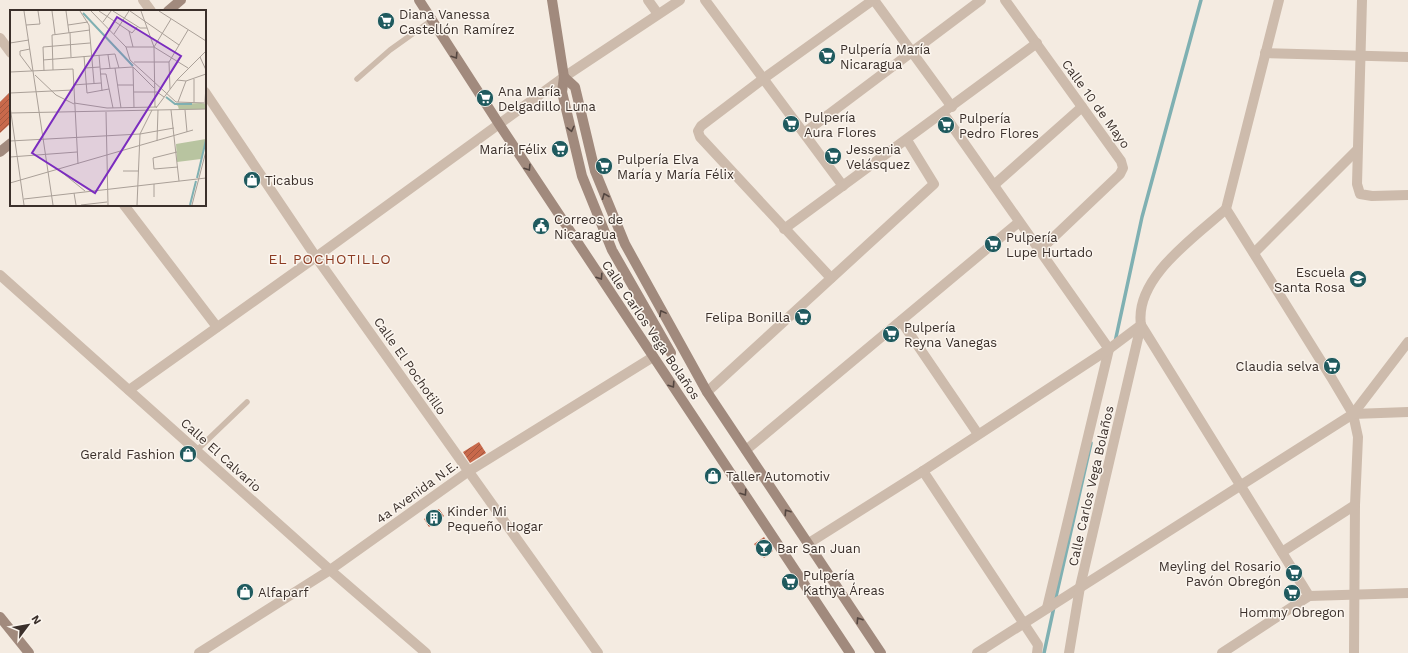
<svg xmlns="http://www.w3.org/2000/svg" width="1408" height="653" font-family="'Work Sans',sans-serif">
  <defs>
    <pattern id="building-hatch" width="6" height="6" patternUnits="userSpaceOnUse"><rect width="6" height="6" fill="#c8694b"/><path d="M-1 1l2-2M0 6l6-6M5 7l2-2" fill="none" stroke="#a4573f"/></pattern>
  </defs>
  <rect width="100%" height="100%" fill="#f4ebe1"/>
  <g fill="none" stroke-linecap="round" stroke-linejoin="round">
    <g stroke="#7fb0b2" stroke-width="3.5">
      <polyline points="1115,342 1142,217 1201,0"/>
      <polyline points="1055,601 1091,443"/>
      <polyline points="1044,653 1054,607"/>
    </g>
  </g>
  <g fill="url(#building-hatch)">
    <polygon points="11,91 11,123 0,133 0,102"/>
    <polygon points="479,442 486,453 470,463 463,452"/>
    <polygon points="713,468 720,477 712,483 706,474"/>
    <polygon points="439,509 444,516 429,527 424,519"/>
    <polygon points="764,537 773,551 764,558 754,544"/>
    <polygon points="245,584 252,596 244,601 237,589"/>
  </g>
  <g fill="none" stroke-linecap="round" stroke-linejoin="round">
    <g stroke="#cdbbac" stroke-width="5.5">
      <polyline points="357,79 390,50 432,20"/>
      <polyline points="196,451 247,402"/>
    </g>
    <g stroke="#cdbbac" stroke-width="10">
      <polyline points="143,0 151,11"/>
      <polyline points="648,0 658,14"/>
      <polyline points="705,0 843,186"/>
      <polyline points="874,0 952,107"/>
      <polyline points="1005,0 1121,161 1123,168 1120,174 1040,250"/>
      <polyline points="1279,0 1226,209 1331,377 1353,414 1358,437 1355,505 1354,653"/>
      <polyline points="1362,0 1357,184 1360,194 1372,196 1408,195"/>
      <polyline points="0,38 11,53"/>
      <polyline points="1265,53 1408,57"/>
      <polyline points="205,92 316,257 598,653"/>
      <polyline points="943,113 1109,349 1047,608"/>
      <polyline points="804,133 981,0"/>
      <polyline points="994,185 1082,107"/>
      <polyline points="124,205 217,327"/>
      <path d="M1226 209C1195 237 1134 278 1141 325L1309 596"/>
      <polyline points="784,229 1037,43"/>
      <polyline points="1254,253 1357,150"/>
      <polyline points="0,275 330,570 426,653"/>
      <polyline points="831,278 700,137 698,131 701,126 763,79 873,0"/>
      <polyline points="901,321 978,434"/>
      <polyline points="129,390 316,257 564,77 680,0"/>
      <polyline points="707,392 934,184 907,140"/>
      <polyline points="1353,414 1408,412"/>
      <polyline points="746,450 1019,222"/>
      <polyline points="923,471 1038,645 1037,653"/>
      <polyline points="809,543 923,471 1109,349 1141,325"/>
      <polyline points="1282,552 1355,505"/>
      <polyline points="199,653 330,570 469,471 653,357"/>
      <polyline points="977,653 1353,414 1408,342"/>
      <polyline points="1069,653 1080,587 1141,325"/>
      <polyline points="1222,653 1309,596 1408,593"/>
    </g>
    <g stroke="#a18a7d" stroke-width="10">
      <polyline points="419,0 499,124 850,653"/>
      <polyline points="552,0 564,77 562,92 582,176 612,250 671,353"/>
      <polyline points="168,11 181,0"/>
      <polyline points="564,77 575,87 595,171 625,244 707,392 881,653"/>
      <polyline points="0,152 11,143"/>
      <polyline points="0,617 29,653"/>
    </g>
  </g>
  <defs><path id="oneway-chevron" d="M-2-3.5L2.5 0L-2 3.5" fill="none" stroke-width="1.6" stroke-linecap="round" stroke-linejoin="round"/></defs>
  <g stroke="#544640">
    <use href="#oneway-chevron" transform="translate(455 56) rotate(57)"/>
    <use href="#oneway-chevron" transform="translate(571 129) rotate(77)"/>
    <use href="#oneway-chevron" transform="translate(528 168) rotate(57)"/>
    <use href="#oneway-chevron" transform="translate(605 196) rotate(-112)"/>
    <use href="#oneway-chevron" transform="translate(600 277) rotate(57)"/>
    <use href="#oneway-chevron" transform="translate(662 313) rotate(-118)"/>
    <use href="#oneway-chevron" transform="translate(672 385) rotate(56)"/>
    <use href="#oneway-chevron" transform="translate(744 493) rotate(56)"/>
    <use href="#oneway-chevron" transform="translate(787 512) rotate(-124)"/>
    <use href="#oneway-chevron" transform="translate(859 620) rotate(-123)"/>
  </g>
  <defs>
    <symbol id="supermarket-disc" viewBox="-11 -11 22 22"><circle r="9.5" fill="#1f5a5e" stroke="#fbf5ee"/><path d="M-6-5.5h2.5l.6 2H6L4.5 2H-2.5L-4.4-4H-6ZM-1.5 3.2a1.3 1.3 0 1 0 .1 0ZM3 3.2a1.3 1.3 0 1 0 .1 0Z" fill="#fff"/></symbol>
    <symbol id="shop-disc" viewBox="-11 -11 22 22"><circle r="9.5" fill="#1f5a5e" stroke="#fbf5ee"/><path d="M-5-2.5h2.3a2.7 3.5 0 0 1 5.4 0H5L5.5 6h-11ZM-1.5-2.5h3a1.5 2.3 0 0 0-3 0Z" fill="#fff"/></symbol>
    <symbol id="civic-disc" viewBox="-11 -11 22 22"><circle r="9.5" fill="#1f5a5e" stroke="#fbf5ee"/><path d="M-.6-6.5H3V-4.5H.6V-3L4-1V1h2V6H-6V1h2V-1L-.6-3ZM-1.2 2.5V6h2.4V2.5Z" fill="#fff"/></symbol>
    <symbol id="school-disc" viewBox="-11 -11 22 22"><circle r="9.5" fill="#1f5a5e" stroke="#fbf5ee"/><path d="M0-5L7-2L0 1L-7-2ZM-4 1L0 2.5L4 1V4Q0 6-4 4Z" fill="#fff"/></symbol>
    <symbol id="building-disc" viewBox="-11 -11 22 22"><circle r="9.5" fill="#1f5a5e" stroke="#fbf5ee"/><path d="M-4-6H4V6H1V3H-1V6H-4ZM-2.5-4.3h1.7v1.8h-1.7ZM.8-4.3h1.7v1.8H.8ZM-2.5-1h1.7V.8h-1.7ZM.8-1h1.7V.8H.8Z" fill="#fff"/></symbol>
    <symbol id="bar-disc" viewBox="-11 -11 22 22"><circle r="9.5" fill="#1f5a5e" stroke="#fbf5ee"/><path d="M-6-5H6L.8 .8V4.5H3.5V6h-7V4.5H-.8V.8Z" fill="#fff"/></symbol>
  </defs>
  <g fill-rule="evenodd">
    <use href="#supermarket-disc" x="376" y="11" width="20" height="20"/>
    <use href="#supermarket-disc" x="817" y="46" width="20" height="20"/>
    <use href="#supermarket-disc" x="475" y="88" width="20" height="20"/>
    <use href="#supermarket-disc" x="781" y="114" width="20" height="20"/>
    <use href="#supermarket-disc" x="936" y="115" width="20" height="20"/>
    <use href="#supermarket-disc" x="550" y="139" width="20" height="20"/>
    <use href="#supermarket-disc" x="823" y="146" width="20" height="20"/>
    <use href="#supermarket-disc" x="594" y="156" width="20" height="20"/>
    <use href="#shop-disc" x="242" y="170" width="20" height="20"/>
    <use href="#civic-disc" x="531" y="216" width="20" height="20"/>
    <use href="#supermarket-disc" x="983" y="234" width="20" height="20"/>
    <use href="#school-disc" x="1348" y="269" width="20" height="20"/>
    <use href="#supermarket-disc" x="793" y="307" width="20" height="20"/>
    <use href="#supermarket-disc" x="881" y="324" width="20" height="20"/>
    <use href="#supermarket-disc" x="1322" y="356" width="20" height="20"/>
    <use href="#shop-disc" x="178" y="444" width="20" height="20"/>
    <use href="#shop-disc" x="703" y="466" width="20" height="20"/>
    <use href="#building-disc" x="424" y="508" width="20" height="20"/>
    <use href="#bar-disc" x="754" y="538" width="20" height="20"/>
    <use href="#supermarket-disc" x="1284" y="563" width="20" height="20"/>
    <use href="#supermarket-disc" x="780" y="572" width="20" height="20"/>
    <use href="#shop-disc" x="235" y="582" width="20" height="20"/>
    <use href="#supermarket-disc" x="1282" y="583" width="20" height="20"/>
  </g>
  <g text-anchor="middle" dominant-baseline="central" stroke-width="3" stroke-linejoin="round" paint-order="stroke">
    <g font-size="13" fill="#3b302b" stroke="#fbf5ee" text-anchor="start">
      <text x="399" y="14">Diana Vanessa<tspan x="399" dy="15">Castellón Ramírez</tspan></text>
      <text x="840" y="49">Pulpería María<tspan x="840" dy="15">Nicaragua</tspan></text>
      <text x="498" y="91">Ana María<tspan x="498" dy="15">Delgadillo Luna</tspan></text>
      <text x="804" y="117">Pulpería<tspan x="804" dy="15">Aura Flores</tspan></text>
      <text x="959" y="118">Pulpería<tspan x="959" dy="15">Pedro Flores</tspan></text>
      <text x="547" y="149" text-anchor="end">María Félix</text>
      <text x="846" y="149">Jessenia<tspan x="846" dy="15">Velásquez</tspan></text>
      <text x="617" y="159">Pulpería Elva<tspan x="617" dy="15">María y María Félix</tspan></text>
      <text x="265" y="180">Ticabus</text>
      <text x="554" y="219">Correos de<tspan x="554" dy="15">Nicaragua</tspan></text>
      <text x="1006" y="237">Pulpería<tspan x="1006" dy="15">Lupe Hurtado</tspan></text>
      <text x="1345" y="272" text-anchor="end">Escuela<tspan x="1345" dy="15">Santa Rosa</tspan></text>
      <text x="790" y="317" text-anchor="end">Felipa Bonilla</text>
      <text x="904" y="327">Pulpería<tspan x="904" dy="15">Reyna Vanegas</tspan></text>
      <text x="1319" y="366" text-anchor="end">Claudia selva</text>
      <text x="175" y="454" text-anchor="end">Gerald Fashion</text>
      <text x="726" y="476">Taller Automotiv</text>
      <text x="447" y="511">Kinder Mi<tspan x="447" dy="15">Pequeño Hogar</tspan></text>
      <text x="777" y="548">Bar San Juan</text>
      <text x="1281" y="566" text-anchor="end">Meyling del Rosario<tspan x="1281" dy="15">Pavón Obregón</tspan></text>
      <text x="803" y="575">Pulpería<tspan x="803" dy="15">Kathya Áreas</tspan></text>
      <text x="258" y="592">Alfaparf</text>
      <text x="1292" y="612" text-anchor="middle">Hommy Obregon</text>
    </g>
    <g font-size="13" fill="#3b302b" stroke="#fbf5ee">
      <text transform="translate(1096 104) rotate(54)">Calle 10 de Mayo</text>
      <text transform="translate(651 330) rotate(56)">Calle Carlos Vega Bolaños</text>
      <text transform="translate(410 366) rotate(55)">Calle El Pochotillo</text>
      <text transform="translate(221 455) rotate(42)">Calle El Calvario</text>
      <text transform="translate(1091 486) rotate(-77)">Calle Carlos Vega Bolaños</text>
      <text transform="translate(417 492) rotate(-36)">4a Avenida N.E.</text>
    </g>
    <g font-size="14" letter-spacing="1" fill="#8c3b22" stroke="#fbf5ee">
      <text x="330" y="259">EL POCHOTILLO</text>
    </g>
  </g>
  <g transform="translate(10 10)">
    <rect width="196" height="196" fill="#f4ebe1"/>
    <path d="M191 93 196 94V99L169 100 168 96 165 94ZM196 129 191 149 167 152 166 134Z" fill="#b8c4a0"/>
    <path fill="none" stroke="#7fb0b2" stroke-width="2" d="M73 3 123 56M156 87 165 94H182M187 168 196 130M180 195 186 171"/>
    <path fill="none" stroke="#aaa098" stroke-width="1" d="M14 1 43 195M42 1 45 24M56 1 59 23M70 1 79 15 84 73M81 1 116 37H144L178 58M89 1 122 23 128 16M103 1 130 18H137M120 1 169 35M131 1 144 37 145 97M149 1 196 31M93 12 101 1M16 15 30 14 28 1M58 15 78 12M119 21 123 37M60 23 61 47M104 24 119 1M0 33 19 30M116 37 120 50 166 92 196 93M144 37 161 9M20 39 10 41V45L22 61M89 45 92 81M98 45 100 58M74 46 77 83 99 79M190 47 196 60M33 50 105 44 109 58M124 52H159M123 57 124 98M75 58 90 57M105 58 111 98M90 59 123 57 144 78M43 60 42 25 80 20M34 61 33 37 80 33M0 62 63 59 68 154M90 64H96L103 98M25 65 46 85 64 94M184 69V92M167 70 176 71 196 64M63 75 91 73M108 75H123M160 79 159 52 178 20M124 82H147L154 87M0 83 63 80M168 92 176 71M195 92 196 75M64 93 97 98 147 97M0 96 14 195M146 98 167 70 196 41M161 100 169 171M175 100 177 122M96 102 98 195M0 103 196 99M0 131 130 124 164 118M147 131 148 100M167 142 143 148 144 159 168 157M0 147 67 142M49 160 75 181M113 161H129M0 173 183 120M144 174V187M64 183 66 195M14 189 196 168M71 195 97 192M127 195 130 124 142 100M182 195 196 141"/>
    <path fill="#7b2cbf" fill-opacity="0.15" stroke="#7b2cbf" stroke-width="2" d="M107 7 171 46 85 183 22 143Z"/>
    <rect width="196" height="196" fill="none" stroke="#3b302b" stroke-width="2"/>
  </g>
  <g transform="translate(28 625) rotate(58)" stroke="#fbf5ee" stroke-width="3" paint-order="stroke">
  <path d="M0-3L7 15L0 10L-7 15Z" fill="#3b302b"/>
  <text y="-6" font-size="11" font-weight="bold" text-anchor="middle" fill="#3b302b">N</text>
  </g>
</svg>
